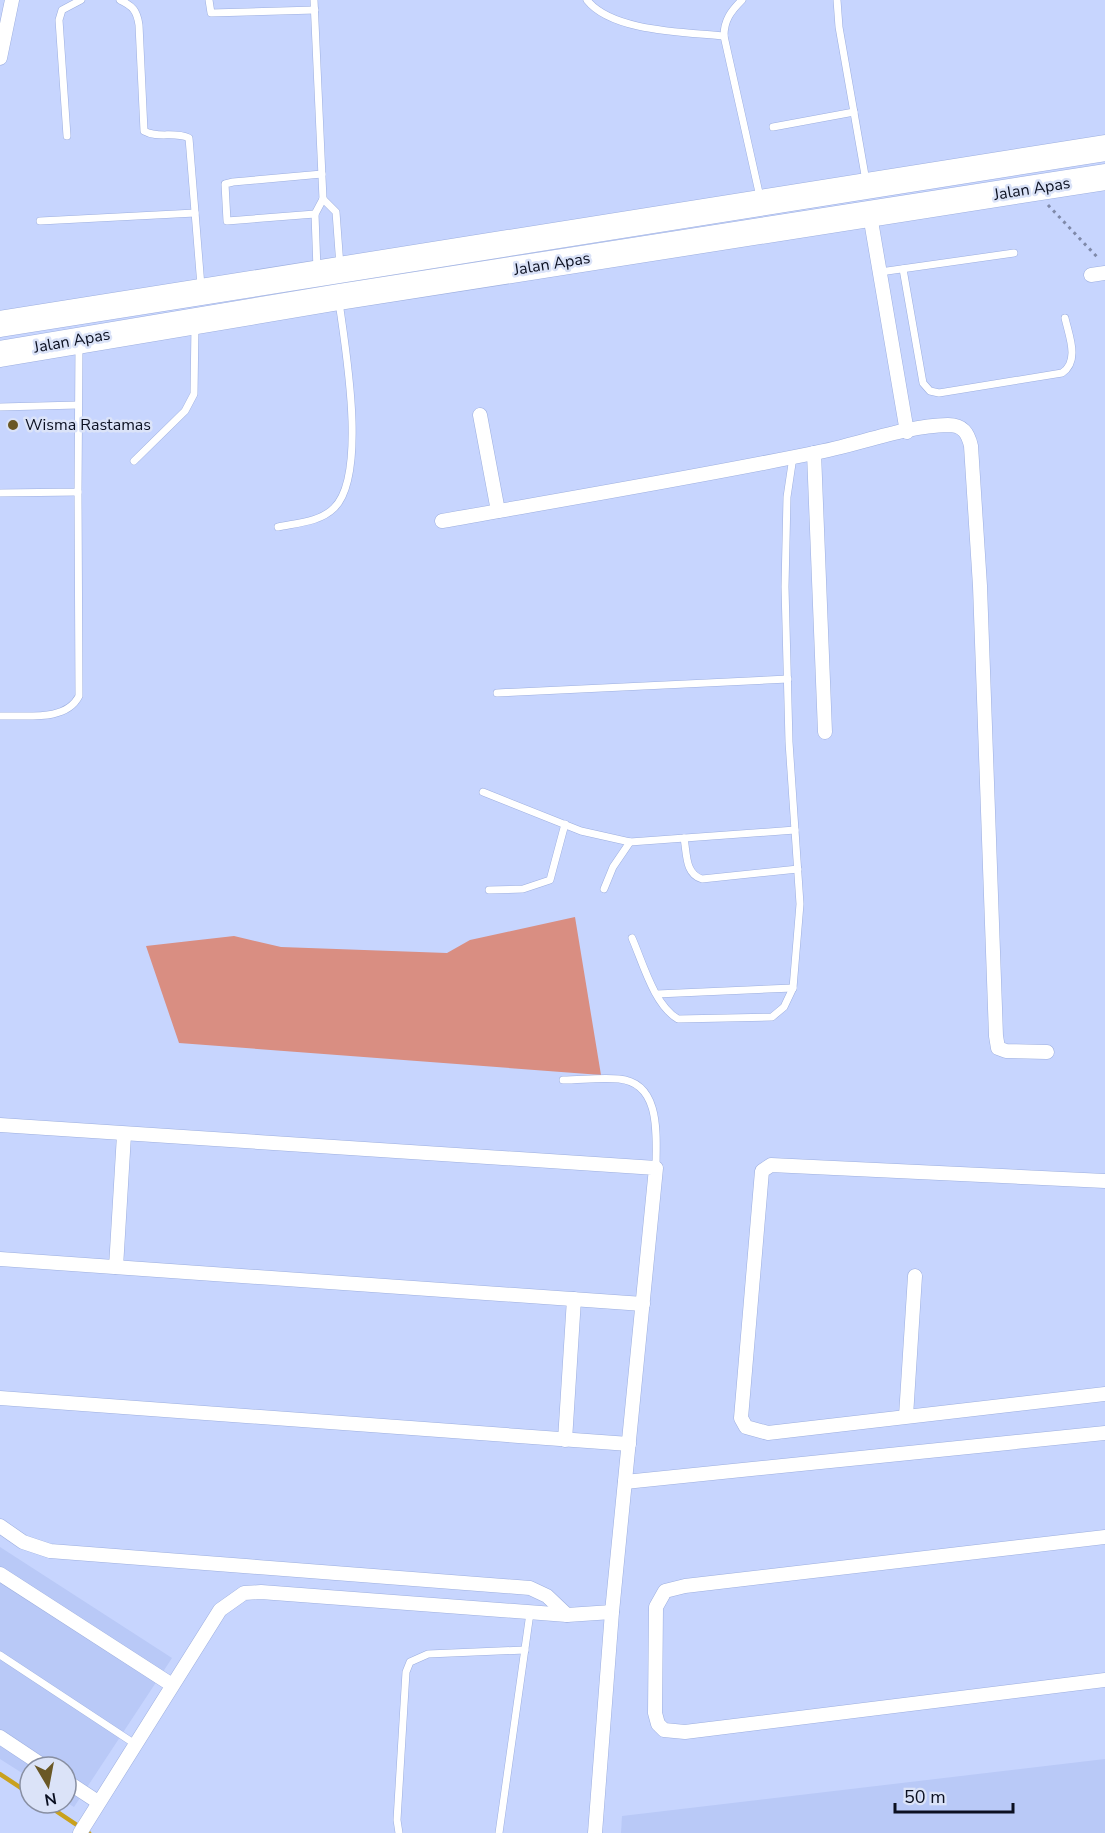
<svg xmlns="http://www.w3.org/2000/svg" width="1105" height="1833" font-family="'Nunito Sans',sans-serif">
  <rect width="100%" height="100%" fill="#c7d5fe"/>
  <g fill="#b9c9f7">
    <polygon points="0,1547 172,1658 74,1807 66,1802 66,1767 30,1767 30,1778 0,1759"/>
    <polygon points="1105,1759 1105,1833 621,1833 622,1816"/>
  </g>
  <polygon fill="#d98e82" points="575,917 601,1075 179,1043 146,946 234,936 281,947 447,953 470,940"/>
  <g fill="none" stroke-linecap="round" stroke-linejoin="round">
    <g stroke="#c9a11e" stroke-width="4.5">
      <polyline points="0,1774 30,1794"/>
      <polyline points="44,1803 89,1833"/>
    </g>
    <defs>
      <g id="lane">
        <path d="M120 0C133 6 137 11 139 25L144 131C158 139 174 131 189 138L201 286"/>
        <polyline points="209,0 211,13 315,10"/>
        <polyline points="314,0 323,199 315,214 317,270"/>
        <path d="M587 0C612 32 686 32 724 36"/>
        <path d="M742 0C731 11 724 20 724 36L760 197"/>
        <polyline points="837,0 839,27 866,181"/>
        <polyline points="773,127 854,112"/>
        <polyline points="67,136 59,20 62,10 81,0"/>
        <polyline points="323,199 336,212 340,266"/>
        <polyline points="315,214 227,221 225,184 233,182 322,174"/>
        <polyline points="40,221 195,213"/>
        <path d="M903 269 923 383 930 391 939 393 1062 373C1080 361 1069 336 1065 318"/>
        <polyline points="880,272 1014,253"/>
        <polyline points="0,407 78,405"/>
        <polyline points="134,461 185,411 194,394 195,325"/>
        <polyline points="0,493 78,492 79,346"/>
        <path d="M278 527C297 523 320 522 334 508 368 475 345 346 339 302"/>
        <polyline points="497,693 788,679"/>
        <path d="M0 716C26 715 66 722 79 696L78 492"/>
        <polyline points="483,792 581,831 630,842 795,830"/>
        <path d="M684 838C687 854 685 874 702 879L798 869"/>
        <polyline points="604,889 613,867 630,842"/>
        <polyline points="489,890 523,889 550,880 565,824"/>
        <path d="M632 938C643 963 654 1005 678 1019L772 1017 784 1007 793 988 800 904 789 742 785 587 787 497 793 457"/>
        <polyline points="657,994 793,988"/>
        <path d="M563 1080C581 1080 601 1077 619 1079 662 1083 656 1137 656 1168"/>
        <polyline points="0,1655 135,1744"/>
        <polyline points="399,1833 397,1820 406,1672 410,1662 428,1654 525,1650"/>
        <polyline points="499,1833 530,1613"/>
      </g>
      <g id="street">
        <polyline points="0,58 12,0"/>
        <polyline points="870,215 907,432"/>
        <polyline points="1091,275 1105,273"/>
        <polyline points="480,415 498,511"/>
        <polyline points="814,453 825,732"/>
        <path d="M442 521C566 499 691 478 814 453 858 445 903 426 948 425 963 425 968 433 971 446L980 586 996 1036 998 1048 1006 1051 1047 1052"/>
        <polyline points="0,1125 656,1168 612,1612 595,1833"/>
        <polyline points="1105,1181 771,1165 762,1171 741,1418 746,1427 768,1433 1105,1394"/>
        <polyline points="0,1259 643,1304"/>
        <polyline points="116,1267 124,1135"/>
        <polyline points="0,1398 629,1444"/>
        <polyline points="906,1416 915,1276"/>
        <polyline points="565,1440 574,1299"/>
        <polyline points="625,1482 1105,1433"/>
        <polyline points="0,1526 23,1542 50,1551 530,1588 547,1596 567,1615"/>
        <polyline points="1105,1537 685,1586 665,1591 656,1607 655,1713 658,1724 664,1730 685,1732 1105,1680"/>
        <polyline points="0,1574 172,1685"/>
        <polyline points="0,1737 45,1767"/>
        <polyline points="66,1781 98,1802"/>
        <polyline points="80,1833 220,1610 244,1593 261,1592 567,1615 612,1612"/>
      </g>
      <g id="highway">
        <polyline points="0,324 1105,148"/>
        <polyline points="0,354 339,297 1105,177"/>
      </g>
    </defs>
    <use href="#lane" stroke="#9dafdf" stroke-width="8"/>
    <use href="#street" stroke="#9dafdf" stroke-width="15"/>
    <use href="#highway" stroke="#9dafdf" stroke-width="27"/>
    <polyline stroke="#7f89a9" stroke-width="3" stroke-dasharray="3 4.5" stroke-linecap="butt" points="1048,205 1099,259"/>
    <use href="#lane" stroke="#fff" stroke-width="7"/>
    <use href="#street" stroke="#fff" stroke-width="14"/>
    <use href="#highway" stroke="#fff" stroke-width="26"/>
  </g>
  <circle fill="#6a5826" stroke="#dbe3f8" stroke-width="2" cx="13" cy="425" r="6"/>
  <g text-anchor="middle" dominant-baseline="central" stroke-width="5" stroke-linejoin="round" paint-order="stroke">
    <g font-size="16" fill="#0b1021" stroke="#dbe3f8">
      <text transform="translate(1032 189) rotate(-9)">Jalan Apas</text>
      <text transform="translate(552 264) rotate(-9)">Jalan Apas</text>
      <text transform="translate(72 341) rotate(-10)">Jalan Apas</text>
    </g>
    <g font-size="16" fill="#0b1021" stroke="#dbe3f8" text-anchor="start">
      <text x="25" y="425">Wisma Rastamas</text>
    </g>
  </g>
  <g transform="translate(48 1785) rotate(170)"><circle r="28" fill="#dbe3f8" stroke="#888fa2" stroke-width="1.5"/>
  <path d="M0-4.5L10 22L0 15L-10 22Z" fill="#6a5826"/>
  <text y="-9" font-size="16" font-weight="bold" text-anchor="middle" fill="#0b1021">N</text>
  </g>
  <path d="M895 1803v9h118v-9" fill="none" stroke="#0b1021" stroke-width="3"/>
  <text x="904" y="1803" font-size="18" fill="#0b1021" stroke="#dbe3f8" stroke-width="4.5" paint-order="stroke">50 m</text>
</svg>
